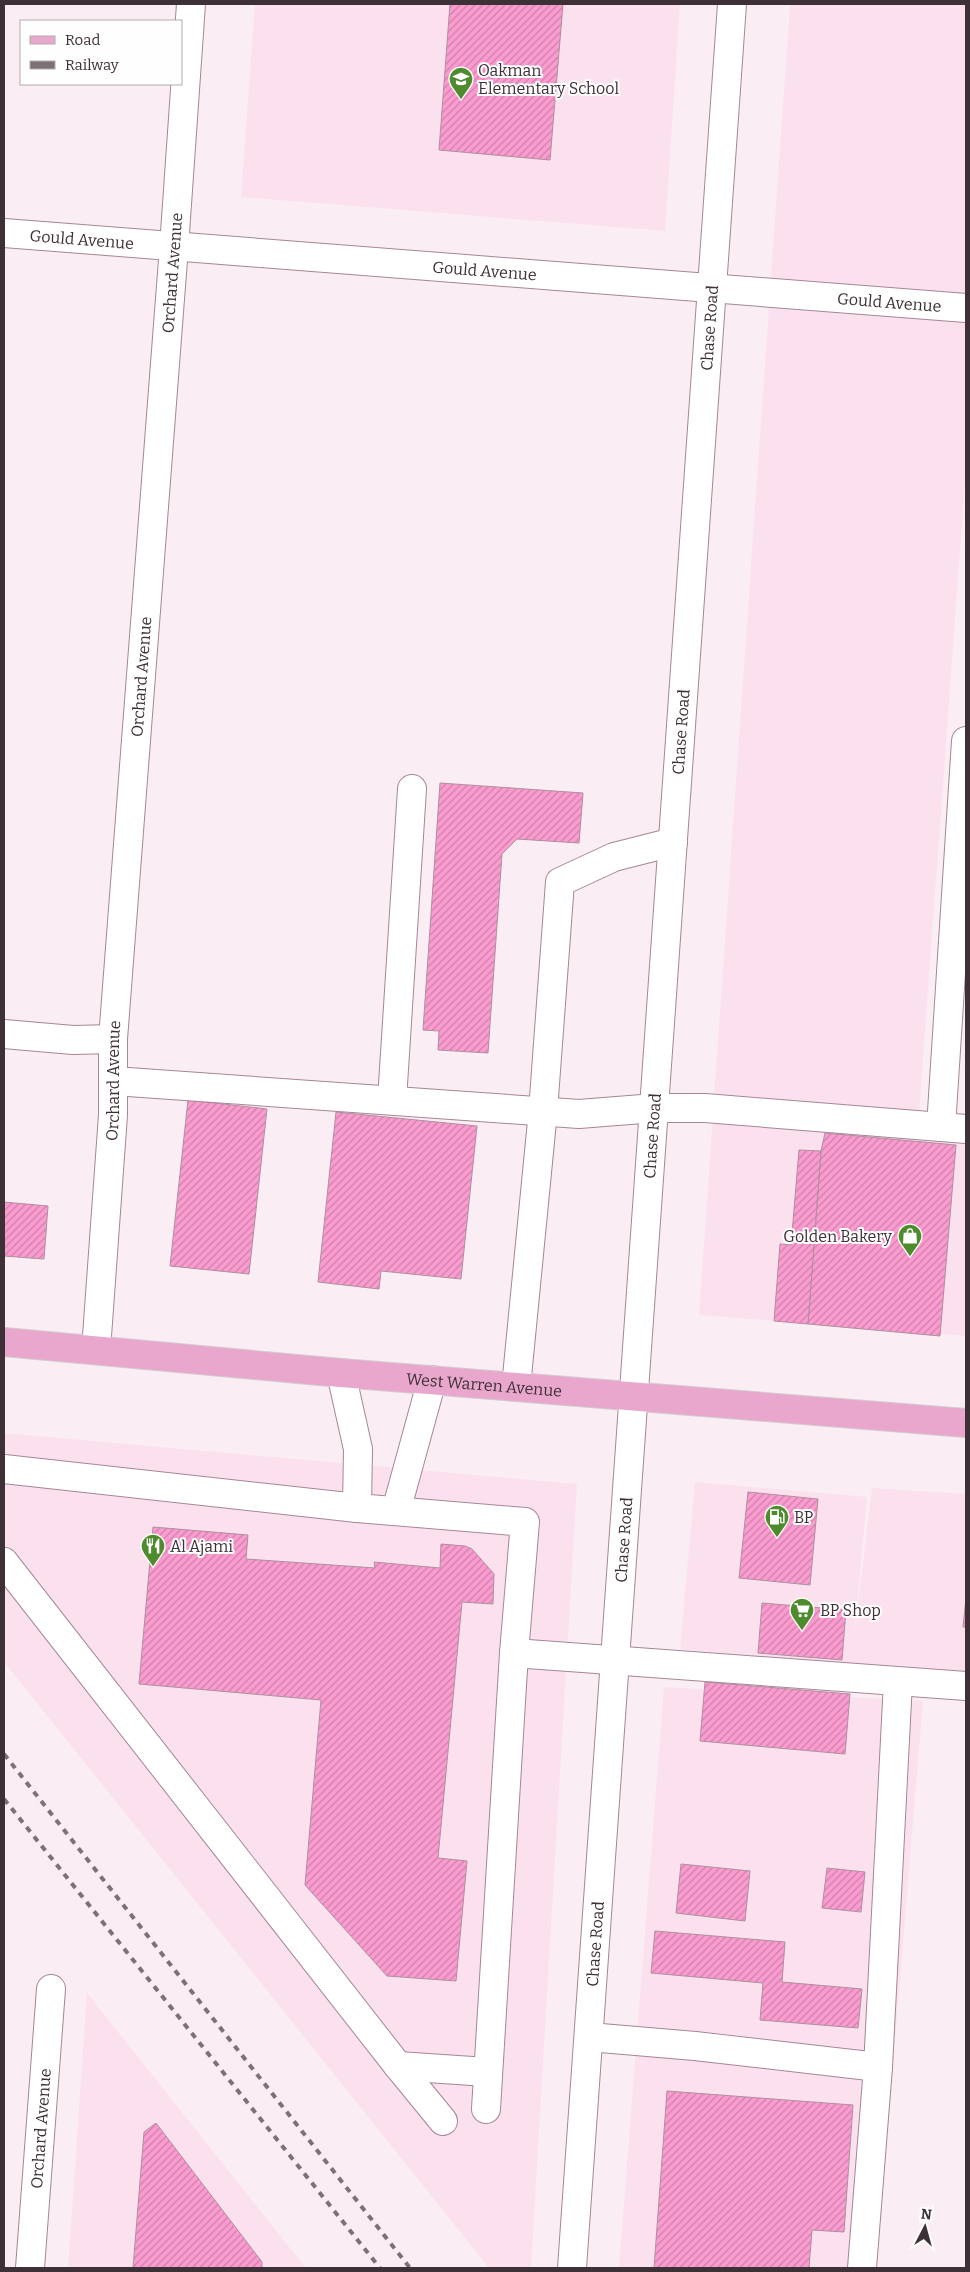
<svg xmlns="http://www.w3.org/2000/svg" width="970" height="2272" font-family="Bitter,serif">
  <defs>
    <pattern id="building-hatch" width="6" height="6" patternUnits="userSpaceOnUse" patternTransform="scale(1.25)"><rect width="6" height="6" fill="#fb9cd0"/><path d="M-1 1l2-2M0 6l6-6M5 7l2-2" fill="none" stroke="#cd80aa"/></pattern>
  </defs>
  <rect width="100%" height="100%" fill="#fbedf4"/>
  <g fill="#fbe1ee">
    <polygon points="255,4 680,4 665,231 241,197"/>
    <polygon points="790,4 966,4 966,469 917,1140 966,1144 966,1336 699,1315"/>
    <polygon points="4,1433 577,1484 531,2268 489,2268 4,1662"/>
    <polygon points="695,1482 867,1497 854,1639 872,1488 966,1494 966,1678 680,1649"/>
    <polygon points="664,1687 923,1701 876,2268 619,2268"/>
    <polygon points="87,1993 306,2268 68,2268"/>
  </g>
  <g fill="url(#building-hatch)" stroke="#ae8f9e">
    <polygon points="450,4 563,4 550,160 439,150"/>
    <polygon points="440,783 583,793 579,843 517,839 502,854 488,1053 438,1050 439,1031 423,1030"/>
    <polygon points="188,1100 267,1109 249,1274 170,1266"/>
    <polygon points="336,1112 477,1126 461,1279 381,1271 379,1289 318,1282"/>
    <polygon points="825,1133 956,1145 940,1336 808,1324 821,1151"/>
    <polygon points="799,1150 821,1151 808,1324 774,1321 780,1244 791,1245"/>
    <polygon points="4,1202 48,1206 44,1259 4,1256"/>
    <polygon points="748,1492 818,1499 810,1585 739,1578"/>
    <polygon points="153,1527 248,1535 246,1559 375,1568 374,1562 440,1568 441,1544 465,1546 472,1549 494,1574 493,1604 462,1602 438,1858 467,1861 456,1981 387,1976 305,1885 321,1700 139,1684"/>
    <polygon points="966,1598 966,1627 963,1627"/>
    <polygon points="762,1603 846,1610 842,1660 758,1653"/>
    <polygon points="705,1682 850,1694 845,1754 700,1741"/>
    <polygon points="681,1864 750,1871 745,1921 676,1913"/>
    <polygon points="827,1868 865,1872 861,1912 822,1908"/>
    <polygon points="655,1931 785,1942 782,1982 862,1989 858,2028 760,2020 763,1983 651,1973"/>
    <polygon points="667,2091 853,2105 844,2232 812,2230 809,2268 654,2268"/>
    <polygon points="156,2123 262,2262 262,2268 133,2268 144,2132"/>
  </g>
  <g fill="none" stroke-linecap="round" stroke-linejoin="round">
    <defs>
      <g id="minor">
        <path id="s1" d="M4 233 966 308"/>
        <polyline points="4,1034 73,1040 113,1039"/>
        <polyline points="114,1081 579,1114 655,1108 705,1108 966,1129"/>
        <polyline points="392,1100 412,789"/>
        <polyline points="941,1127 966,741"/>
        <path id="s2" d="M96 1350 113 1115V1039L174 247 191 4"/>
        <polyline points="516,1387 543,1111 560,882 614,857 673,842"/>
        <polyline points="4,1469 357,1508 358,1449 341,1373"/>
        <polyline points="357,1508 525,1522 514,1653"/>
        <polyline points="396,1511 432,1380"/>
        <polyline points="4,1562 398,2066 443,2121"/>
        <polyline points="589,2037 695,2046 878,2067 898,1682"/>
        <polyline points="398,2066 487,2072"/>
        <polyline points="486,2109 514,1653 966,1686"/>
        <path id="s3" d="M30 2268 51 1989"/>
        <path id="s4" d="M572 2268 732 4"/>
        <polyline points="862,2268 878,2067"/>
      </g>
      <g id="major">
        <path id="s5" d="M4 1342 341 1373 966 1423"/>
      </g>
    </defs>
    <use href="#minor" stroke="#a58696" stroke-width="30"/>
    <use href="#major" stroke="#d1cdcf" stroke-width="30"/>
    <use href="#minor" stroke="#fff" stroke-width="28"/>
    <use href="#major" stroke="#e9a7cd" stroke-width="28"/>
    <g stroke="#7e7077" stroke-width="4" stroke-dasharray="6 6" stroke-linecap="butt">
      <polyline points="4,1754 410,2268"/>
      <polyline points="4,1799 380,2268"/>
    </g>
  </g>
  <defs>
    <symbol id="school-pin" viewBox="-11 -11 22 30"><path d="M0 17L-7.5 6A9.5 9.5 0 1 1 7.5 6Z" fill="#4d8b2c" stroke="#fefefe"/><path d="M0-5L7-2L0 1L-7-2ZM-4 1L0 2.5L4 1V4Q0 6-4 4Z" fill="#fff"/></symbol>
    <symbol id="shop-pin" viewBox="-11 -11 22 30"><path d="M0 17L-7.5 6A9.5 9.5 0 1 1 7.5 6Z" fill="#4d8b2c" stroke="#fefefe"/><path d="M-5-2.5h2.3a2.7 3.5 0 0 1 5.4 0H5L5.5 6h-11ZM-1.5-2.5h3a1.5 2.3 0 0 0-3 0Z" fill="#fff"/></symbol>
    <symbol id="fuel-pin" viewBox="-11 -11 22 30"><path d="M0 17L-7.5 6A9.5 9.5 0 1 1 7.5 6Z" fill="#4d8b2c" stroke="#fefefe"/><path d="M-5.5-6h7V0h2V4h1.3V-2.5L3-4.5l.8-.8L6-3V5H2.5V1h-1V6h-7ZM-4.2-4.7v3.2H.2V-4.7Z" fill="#fff"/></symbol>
    <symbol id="restaurant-pin" viewBox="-11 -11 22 30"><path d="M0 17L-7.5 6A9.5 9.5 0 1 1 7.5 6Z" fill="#4d8b2c" stroke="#fefefe"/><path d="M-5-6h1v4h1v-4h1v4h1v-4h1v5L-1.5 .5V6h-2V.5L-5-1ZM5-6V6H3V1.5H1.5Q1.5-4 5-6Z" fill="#fff"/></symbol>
    <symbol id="supermarket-pin" viewBox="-11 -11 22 30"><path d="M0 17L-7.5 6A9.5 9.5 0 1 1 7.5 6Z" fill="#4d8b2c" stroke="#fefefe"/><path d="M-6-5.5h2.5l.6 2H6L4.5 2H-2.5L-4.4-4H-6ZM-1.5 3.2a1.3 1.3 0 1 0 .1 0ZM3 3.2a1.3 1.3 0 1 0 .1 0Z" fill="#fff"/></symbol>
  </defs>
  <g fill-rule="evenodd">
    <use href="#school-pin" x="447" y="65" width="28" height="38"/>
    <use href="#shop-pin" x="896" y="1222" width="28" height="38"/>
    <use href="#fuel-pin" x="763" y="1503" width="28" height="38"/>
    <use href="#restaurant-pin" x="139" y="1532" width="28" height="38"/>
    <use href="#supermarket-pin" x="788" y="1596" width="28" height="38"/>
  </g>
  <g text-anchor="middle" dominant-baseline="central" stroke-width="4" stroke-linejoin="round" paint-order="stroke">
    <g font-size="16" fill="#3e3037" stroke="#fefefe" text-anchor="start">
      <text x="478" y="70">Oakman<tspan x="478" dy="18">Elementary School</tspan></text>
      <text x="892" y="1236" text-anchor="end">Golden Bakery</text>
      <text x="794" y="1517">BP</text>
      <text x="170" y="1546">Al Ajami</text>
      <text x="820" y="1610">BP Shop</text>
    </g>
    <g font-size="16" fill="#3e3037" stroke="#fefefe">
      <text stroke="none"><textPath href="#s1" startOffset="78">Gould Avenue</textPath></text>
      <text stroke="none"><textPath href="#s1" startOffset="482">Gould Avenue</textPath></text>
      <text stroke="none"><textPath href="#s2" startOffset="1080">Orchard Avenue</textPath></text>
      <text stroke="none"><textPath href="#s1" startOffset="888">Gould Avenue</textPath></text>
      <text stroke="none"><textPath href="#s4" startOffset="1945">Chase Road</textPath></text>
      <text stroke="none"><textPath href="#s2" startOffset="675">Orchard Avenue</textPath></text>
      <text stroke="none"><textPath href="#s4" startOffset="1540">Chase Road</textPath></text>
      <text stroke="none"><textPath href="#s2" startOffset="270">Orchard Avenue</textPath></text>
      <text stroke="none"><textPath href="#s4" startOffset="1135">Chase Road</textPath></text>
      <text stroke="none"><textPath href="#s5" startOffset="482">West Warren Avenue</textPath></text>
      <text stroke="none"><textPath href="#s4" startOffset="730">Chase Road</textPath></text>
      <text stroke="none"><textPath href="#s4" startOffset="325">Chase Road</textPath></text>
      <text stroke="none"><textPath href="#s3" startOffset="140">Orchard Avenue</textPath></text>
    </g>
  </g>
  <rect width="970" height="2272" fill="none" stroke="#3e3037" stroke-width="10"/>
  <rect x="20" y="20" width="162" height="65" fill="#fefefe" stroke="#b1acae"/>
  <rect x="30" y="36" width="25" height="8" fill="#e9a7cd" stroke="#b1acae"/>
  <text x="65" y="45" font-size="15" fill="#3e3037">Road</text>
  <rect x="30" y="61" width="25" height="8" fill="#7e7077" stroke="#b1acae"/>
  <text x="65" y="70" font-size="15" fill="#3e3037">Railway</text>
  <g transform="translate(925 2227) rotate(6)" stroke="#fefefe" stroke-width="4" paint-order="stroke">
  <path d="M0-4L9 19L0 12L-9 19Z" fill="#3e3037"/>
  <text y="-8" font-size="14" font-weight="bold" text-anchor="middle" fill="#3e3037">N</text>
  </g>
</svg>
